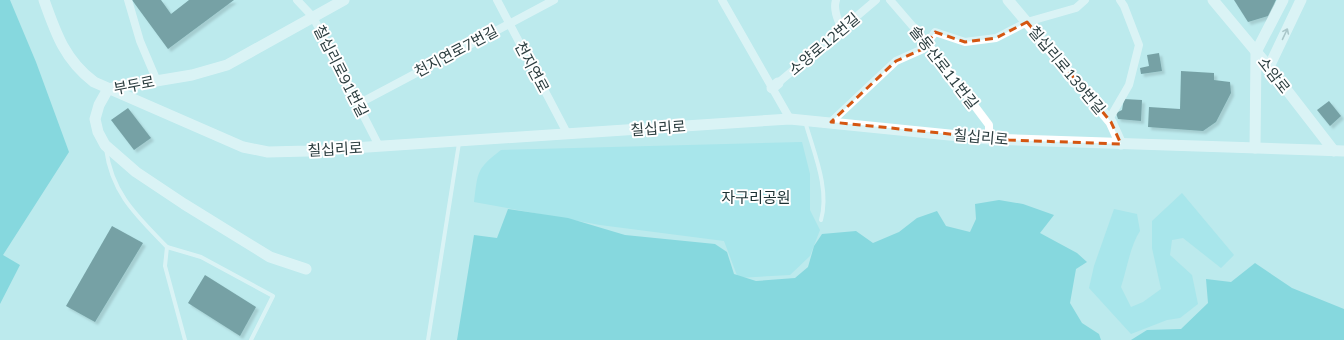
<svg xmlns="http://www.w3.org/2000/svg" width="1344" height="340" font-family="Mulish,'Noto Sans KR',sans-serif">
  <defs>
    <filter id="shadow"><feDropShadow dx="3" dy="3" stdDeviation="1" flood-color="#0004"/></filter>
  </defs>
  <rect width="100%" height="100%" fill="#bceaed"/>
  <g fill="#90e2e8">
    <path d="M802 142 810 174V210L820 230 810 256 790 275 738 278 724 241 600 225 474 202C478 172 476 169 501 150Z"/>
    <path d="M1182 193 1234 255 1221 268 1183 238 1172 240 1170 255 1192 275 1198 304 1180 318 1167 320 1131 334 1089 288 1094 266 1114 209 1137 214 1140 231C1130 246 1127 269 1121 287L1131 307 1143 302 1161 289 1152 248V221Z"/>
  </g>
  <g fill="#46c3cc">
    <polygon points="0,0 10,0 36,62 69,152 3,255 20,265 0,304"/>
    <polygon points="999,200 1023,204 1054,215 1040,233 1077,253 1087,262 1076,269 1070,303 1082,323 1099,334 1101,340 457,340 474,235 497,238 508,209 568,218 625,235 715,244 727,252 734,274 756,281 795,278 808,267 814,246 822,234 856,231 873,243 899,232 917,218 937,211 946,226 970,232 976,219 975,204"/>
    <polygon points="1255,263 1292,288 1344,309 1344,340 1131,340 1147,330 1181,329 1208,303 1206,279 1231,282"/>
  </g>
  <g fill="#214c4f" filter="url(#shadow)">
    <polygon points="132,0 161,0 171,14 189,0 234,0 168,49"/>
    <polygon points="1234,0 1276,0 1268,16 1248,22"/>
    <polygon points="1159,53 1162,71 1141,74 1140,68 1149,66 1147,55"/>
    <polygon points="1181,71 1214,73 1214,80 1230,82 1231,93 1216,122 1203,131 1148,127 1149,107 1180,109"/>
    <polygon points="1124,99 1142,100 1141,121 1118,119 1116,113 1122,110"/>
    <polygon points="1329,101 1341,116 1330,126 1317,110"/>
    <polygon points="128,108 151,138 134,150 111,120"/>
    <polygon points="112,226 143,243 95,322 66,306"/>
    <polygon points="205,275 256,307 240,336 188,303"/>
  </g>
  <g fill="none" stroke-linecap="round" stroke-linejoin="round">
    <g stroke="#fff" stroke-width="4">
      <path d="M805 121C813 151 830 188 821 220"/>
      <path d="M106 149C112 194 137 216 167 247L165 266 185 340"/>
      <polyline points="167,247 201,257 273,296 251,340"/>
      <polyline points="428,340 459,143"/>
    </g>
    <g stroke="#fff" stroke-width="8">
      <polyline points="128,0 140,41 157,81"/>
      <polyline points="297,0 313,17 379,146"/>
      <polyline points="497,0 567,133"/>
      <polyline points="722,0 790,119"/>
      <path d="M836 0C833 10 838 20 842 29"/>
      <polyline points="890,0 928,44 989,125 989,139"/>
      <polyline points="778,83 876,0"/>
      <polyline points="358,104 554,0"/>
      <polyline points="1108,119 1111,116 1129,85 1139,45 1124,6 1120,0"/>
      <polyline points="831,122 896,61 923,49 935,32 965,42 996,38 1027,22 1076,8 1085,0"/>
    </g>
    <g stroke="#fff" stroke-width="11">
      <path d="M44 0C56 34 65 60 94 82L243 147 268 152 308 151 790 119 989 139 1344 151"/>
      <polyline points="1008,0 1111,122 1121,144"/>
      <polyline points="1213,0 1269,67 1334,151"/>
      <polyline points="1269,67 1301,0"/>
      <polyline points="772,88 778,83"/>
      <polyline points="1255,148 1256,52 1283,0"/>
      <polyline points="306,269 270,257 184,204 136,172 105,145 98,132 95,119 99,105 108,89 192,75 227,65 344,0"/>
    </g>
  </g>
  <defs><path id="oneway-shaft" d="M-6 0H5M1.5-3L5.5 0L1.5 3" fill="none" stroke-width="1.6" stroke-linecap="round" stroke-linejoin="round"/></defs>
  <use stroke="#959e9f" href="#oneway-shaft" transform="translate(1285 34) rotate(-65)"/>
  <path d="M0 0H1344V340H0ZM1027 22 1111 122 1121 144 1009 140 831 122 896 61 923 49 935 32 965 42 996 38Z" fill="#bceaed" fill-opacity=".55" fill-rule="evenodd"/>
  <path fill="none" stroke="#d55611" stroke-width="3" stroke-dasharray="8 5" stroke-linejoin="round" d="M1027 22 1111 122 1121 144 1009 140 831 122 896 61 923 49 935 32 965 42 996 38Z"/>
  <g text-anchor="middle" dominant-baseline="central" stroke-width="4" stroke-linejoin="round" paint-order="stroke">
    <g font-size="15" fill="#2b3d3f" stroke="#fff">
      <text transform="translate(824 44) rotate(-40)">소양로12번길</text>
      <text transform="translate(456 51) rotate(-28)">천지연로7번길</text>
      <text transform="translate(532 67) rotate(62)">천지연로</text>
      <text transform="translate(944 67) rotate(52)">솔동산로11번길</text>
      <text transform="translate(1067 70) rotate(50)">칠십리로139번길</text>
      <text transform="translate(341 71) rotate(63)">칠십리로91번길</text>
      <text transform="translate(1274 75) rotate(52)">소암로</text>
      <text transform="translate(134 85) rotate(-11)">부두로</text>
      <text transform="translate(658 128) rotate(-4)">칠십리로</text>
      <text transform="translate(981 137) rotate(5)">칠십리로</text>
      <text transform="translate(335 149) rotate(-3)">칠십리로</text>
    </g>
    <g font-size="15" fill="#1c3234" stroke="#fff">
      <text x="756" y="197">자구리공원</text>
    </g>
  </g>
</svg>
